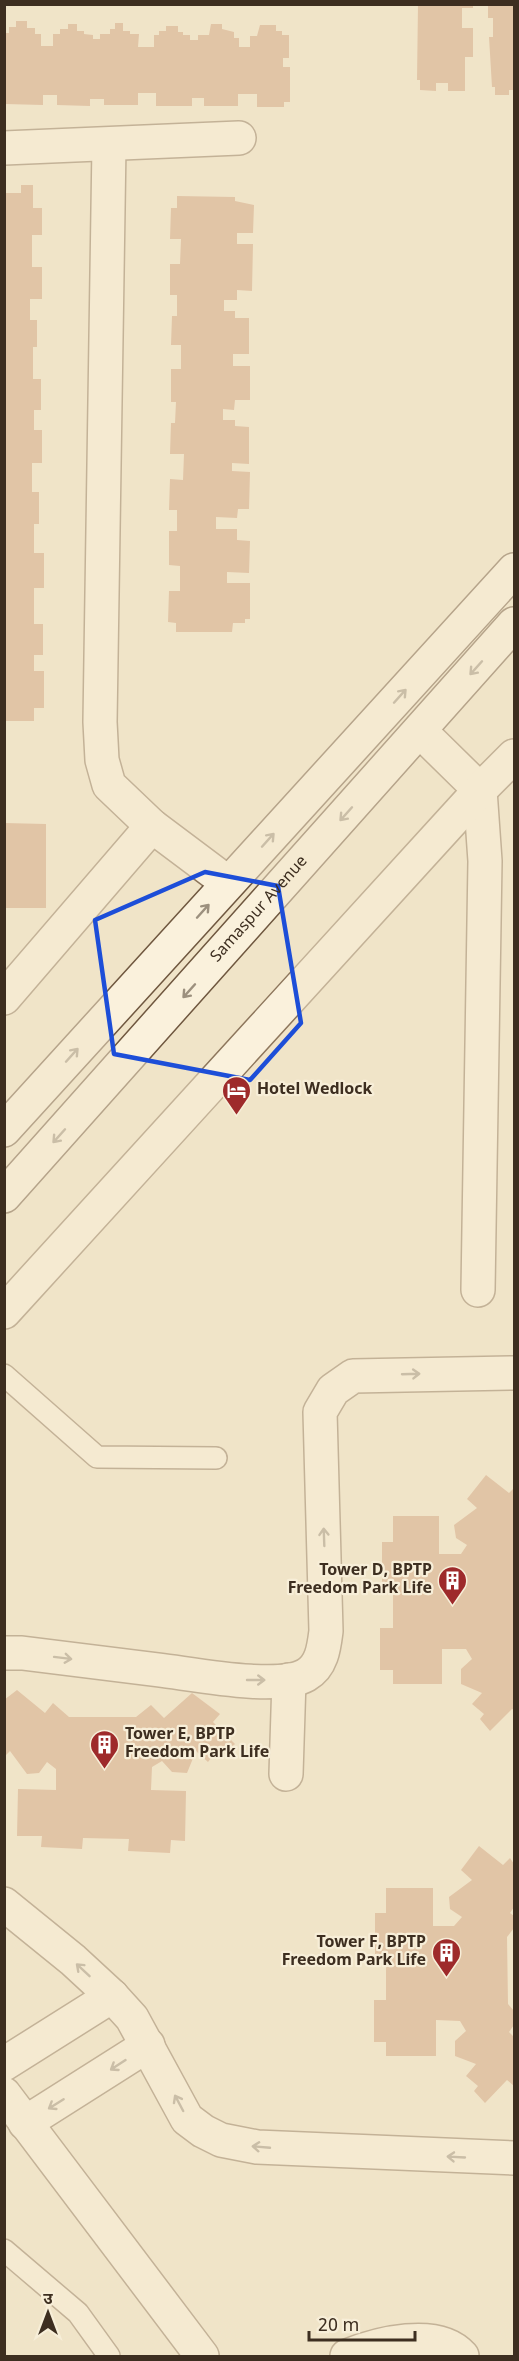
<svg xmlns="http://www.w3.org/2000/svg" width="519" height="2361" font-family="Georgia,'Noto Sans Devanagari',serif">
  <rect width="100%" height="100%" fill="#f0e4c8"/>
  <g fill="#cf9f7d">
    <polygon points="418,4 473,4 473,8 462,8 462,28 473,28 473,57 465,57 465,91 448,91 448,83 436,83 436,91 420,90 420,80 417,80"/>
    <polygon points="488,4 514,4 514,90 509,90 509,95 495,95 495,87 492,87 489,37 493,37 493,18 488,18"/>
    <polygon points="16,21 27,21 27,28 35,28 35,34 41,34 41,46 53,46 53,34 60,34 60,29 68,29 68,24 77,24 77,31 84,31 84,34 93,35 93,39 100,39 100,34 110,34 110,29 115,29 115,23 123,23 123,31 130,31 130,34 139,34 138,47 154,47 154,35 159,35 159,31 166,31 166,26 178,26 178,32 183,32 183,35 190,35 190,40 198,40 198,35 209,35 211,24 222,24 222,29 234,32 234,38 239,38 239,47 250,47 250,36 257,36 260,25 276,25 276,31 282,31 282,35 289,35 289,58 283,58 283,67 290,67 290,102 284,102 284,107 257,107 257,94 238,94 238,106 204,106 204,98 192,98 192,106 156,106 156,93 138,93 138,105 104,105 104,99 90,99 90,106 57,105 57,95 43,95 43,105 5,104 4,33 9,33 9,27 16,27"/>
    <polygon points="21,185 33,185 33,208 42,208 42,235 32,235 32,267 42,267 42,299 30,299 30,320 37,320 37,347 33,347 33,379 41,379 41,410 34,410 34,430 42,430 42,463 32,463 32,492 39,492 39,524 34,524 34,553 44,553 44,588 34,588 34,624 43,624 43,655 34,655 34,671 44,671 44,708 34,708 34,721 6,721 4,193 21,193"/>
    <polygon points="177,196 235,197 235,201 254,205 253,233 237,233 237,244 253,244 252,291 237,290 237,300 224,300 224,311 235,311 235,318 249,318 249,354 233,354 233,366 250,366 250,400 235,400 234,410 223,409 223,420 235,420 235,426 249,427 249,464 232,463 232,471 250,472 249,509 238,509 237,518 216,517 216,529 237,529 237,540 250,541 249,573 227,572 227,583 250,583 250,619 245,619 245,623 233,623 232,632 176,632 176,623 168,622 169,591 180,591 180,566 169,565 169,531 177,531 177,510 169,510 170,479 183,480 184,454 170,454 171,423 175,423 176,402 171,402 171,369 181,369 181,345 171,345 172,316 177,316 177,295 170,295 170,264 180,264 181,239 170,239 171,208 177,208"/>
    <polygon points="4,823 46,824 46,908 4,908"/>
    <polygon points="486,1475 509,1493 514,1488 514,1710 512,1709 490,1731 480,1719 484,1714 472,1704 482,1693 461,1684 461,1669 472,1659 466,1649 442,1649 442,1684 393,1684 393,1670 380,1670 380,1628 393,1628 393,1582 382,1582 382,1542 393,1542 393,1516 439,1516 439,1554 461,1554 467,1545 456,1538 454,1525 477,1508 467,1499"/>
    <polygon points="17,1690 45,1713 53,1703 69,1717 136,1717 151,1705 164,1718 192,1693 220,1714 213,1722 235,1744 223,1755 217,1750 208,1762 196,1751 187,1773 172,1772 162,1761 152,1767 151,1790 186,1791 185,1841 171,1840 170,1853 128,1851 129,1839 83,1838 82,1849 41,1847 42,1836 17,1836 18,1789 56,1790 56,1769 47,1762 39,1773 27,1774 10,1751 4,1757 4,1700"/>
    <polygon points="479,1846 503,1865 510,1858 514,1864 514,1907 510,1913 514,1916 514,1928 507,1937 508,2004 514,2011 514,2025 509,2032 514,2037 514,2086 507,2080 485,2103 474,2091 478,2086 466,2076 476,2064 455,2056 455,2041 466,2031 460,2021 436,2020 436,2056 386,2056 386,2042 374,2042 374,2000 386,2000 386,1954 375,1954 375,1913 386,1913 386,1888 433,1888 433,1926 454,1926 462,1917 450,1909 449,1897 472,1880 461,1870"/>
  </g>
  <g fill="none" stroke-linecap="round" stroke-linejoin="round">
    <defs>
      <g id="service">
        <polyline points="4,1375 97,1457 216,1458"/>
        <polyline points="4,2250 78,2313 109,2356"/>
      </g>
      <g id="minor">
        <polyline points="109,145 100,722 102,760 109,785 152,826 228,883"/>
        <polyline points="4,148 239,138"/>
        <polyline points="420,731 480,790 485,861 478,1290"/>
        <polyline points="4,998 152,826"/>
        <polyline points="4,1312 480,790 514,756"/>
        <path d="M4 1653H22C68 1659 114 1664 159 1670 193 1674 278 1691 306 1675 322 1666 324 1647 326 1631L320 1412 333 1390 353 1376 514 1373"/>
        <polyline points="286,1774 289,1680"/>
        <polyline points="4,1904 73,1960 112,1996 132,2018 187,2119 203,2131 221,2140 257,2147 514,2158"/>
        <polyline points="4,2064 112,1996"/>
        <polyline points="4,2094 202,2356"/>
        <polyline points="25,2123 148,2045"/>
        <path d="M347 2356C377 2344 437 2328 462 2356"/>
      </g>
      <g id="secondary">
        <polyline points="4,1130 514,570"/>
        <path id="s1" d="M4 1196 514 624"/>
      </g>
    </defs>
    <use href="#service" stroke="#8d765c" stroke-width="24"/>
    <use href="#minor" stroke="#8d765c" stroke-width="36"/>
    <use href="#secondary" stroke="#6f573f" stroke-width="36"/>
    <use href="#service" stroke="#faf1dc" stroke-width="21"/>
    <use href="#minor" stroke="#faf1dc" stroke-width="33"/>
    <use href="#secondary" stroke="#faf1dc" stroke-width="33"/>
  </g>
  <defs><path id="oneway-shaft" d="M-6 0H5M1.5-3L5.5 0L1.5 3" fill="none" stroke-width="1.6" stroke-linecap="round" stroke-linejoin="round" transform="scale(1.5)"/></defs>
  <g stroke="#9c907e">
    <use href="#oneway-shaft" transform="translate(476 668) rotate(132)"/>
    <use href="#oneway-shaft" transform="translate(400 696) rotate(-48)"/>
    <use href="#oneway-shaft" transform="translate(346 814) rotate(132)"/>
    <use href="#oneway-shaft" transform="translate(268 840) rotate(-48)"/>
    <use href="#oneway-shaft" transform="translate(203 911) rotate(-48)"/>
    <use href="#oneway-shaft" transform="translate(189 991) rotate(132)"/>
    <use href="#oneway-shaft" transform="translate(72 1055) rotate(-48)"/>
    <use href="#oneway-shaft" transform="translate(59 1136) rotate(132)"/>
    <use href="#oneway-shaft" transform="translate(411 1374) rotate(-2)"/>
    <use href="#oneway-shaft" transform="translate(324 1537) rotate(-92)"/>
    <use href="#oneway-shaft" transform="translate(63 1658) rotate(7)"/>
    <use href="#oneway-shaft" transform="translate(256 1680)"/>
    <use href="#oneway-shaft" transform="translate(83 1970) rotate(-137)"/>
    <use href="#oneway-shaft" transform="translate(118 2065) rotate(147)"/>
    <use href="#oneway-shaft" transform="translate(179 2103) rotate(-118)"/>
    <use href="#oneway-shaft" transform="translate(56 2104) rotate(148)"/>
    <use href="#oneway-shaft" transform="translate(261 2147) rotate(-175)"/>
    <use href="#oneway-shaft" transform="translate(456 2157) rotate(-177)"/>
  </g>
  <path d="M0 0H519V2361H0ZM205 872 278 886 301 1023 250 1080 114 1054 95 920Z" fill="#f0e4c8" fill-opacity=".55" fill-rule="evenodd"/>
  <path fill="none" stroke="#1d4ed8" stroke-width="4.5" stroke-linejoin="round" d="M205 872 278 886 301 1023 250 1080 114 1054 95 920Z"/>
  <defs>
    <symbol id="hotel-pin" viewBox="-11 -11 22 30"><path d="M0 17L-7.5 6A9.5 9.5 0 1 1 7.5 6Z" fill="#9e2a2b" stroke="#f7eed8"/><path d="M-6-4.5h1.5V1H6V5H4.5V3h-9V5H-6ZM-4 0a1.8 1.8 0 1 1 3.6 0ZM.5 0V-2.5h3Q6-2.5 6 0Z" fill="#fff"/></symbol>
    <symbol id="building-pin" viewBox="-11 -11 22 30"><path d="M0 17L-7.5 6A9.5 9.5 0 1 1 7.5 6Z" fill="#9e2a2b" stroke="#f7eed8"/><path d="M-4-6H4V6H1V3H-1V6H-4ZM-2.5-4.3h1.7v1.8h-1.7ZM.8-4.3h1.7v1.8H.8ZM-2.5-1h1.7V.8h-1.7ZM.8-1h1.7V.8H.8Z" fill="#fff"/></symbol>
  </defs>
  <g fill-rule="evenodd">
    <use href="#hotel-pin" x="220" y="1074" width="33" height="45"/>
    <use href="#building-pin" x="436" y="1564" width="33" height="45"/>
    <use href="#building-pin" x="88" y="1728" width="33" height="45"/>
    <use href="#building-pin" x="430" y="1936" width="33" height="45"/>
  </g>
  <g text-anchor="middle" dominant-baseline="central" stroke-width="4.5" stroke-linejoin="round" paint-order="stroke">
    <g font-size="16" fill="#3d2e20" stroke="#f7eed8">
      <text stroke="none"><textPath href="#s1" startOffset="384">Samaspur Avenue</textPath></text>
    </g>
    <g font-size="16" font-weight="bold" fill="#3d2e20" stroke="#f7eed8" text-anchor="start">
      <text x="257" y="1090">Hotel Wedlock</text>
      <text x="432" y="1571" text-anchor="end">Tower D, BPTP<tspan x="432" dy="18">Freedom Park Life</tspan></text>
      <text x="125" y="1735">Tower E, BPTP<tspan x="125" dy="18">Freedom Park Life</tspan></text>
      <text x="426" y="1943" text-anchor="end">Tower F, BPTP<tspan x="426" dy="18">Freedom Park Life</tspan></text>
    </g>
  </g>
  <rect width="519" height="2361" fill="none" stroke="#3d2e20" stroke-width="12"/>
  <g transform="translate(48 2313)" stroke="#f7eed8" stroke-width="4.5" paint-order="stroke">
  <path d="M0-4.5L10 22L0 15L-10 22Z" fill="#3d2e20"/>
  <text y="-9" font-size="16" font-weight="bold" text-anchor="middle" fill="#3d2e20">उ</text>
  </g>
  <path d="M309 2331v9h106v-9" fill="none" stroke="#3d2e20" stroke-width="3"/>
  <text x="318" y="2331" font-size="18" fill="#3d2e20" stroke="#f7eed8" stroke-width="4.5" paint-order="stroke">20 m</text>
</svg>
